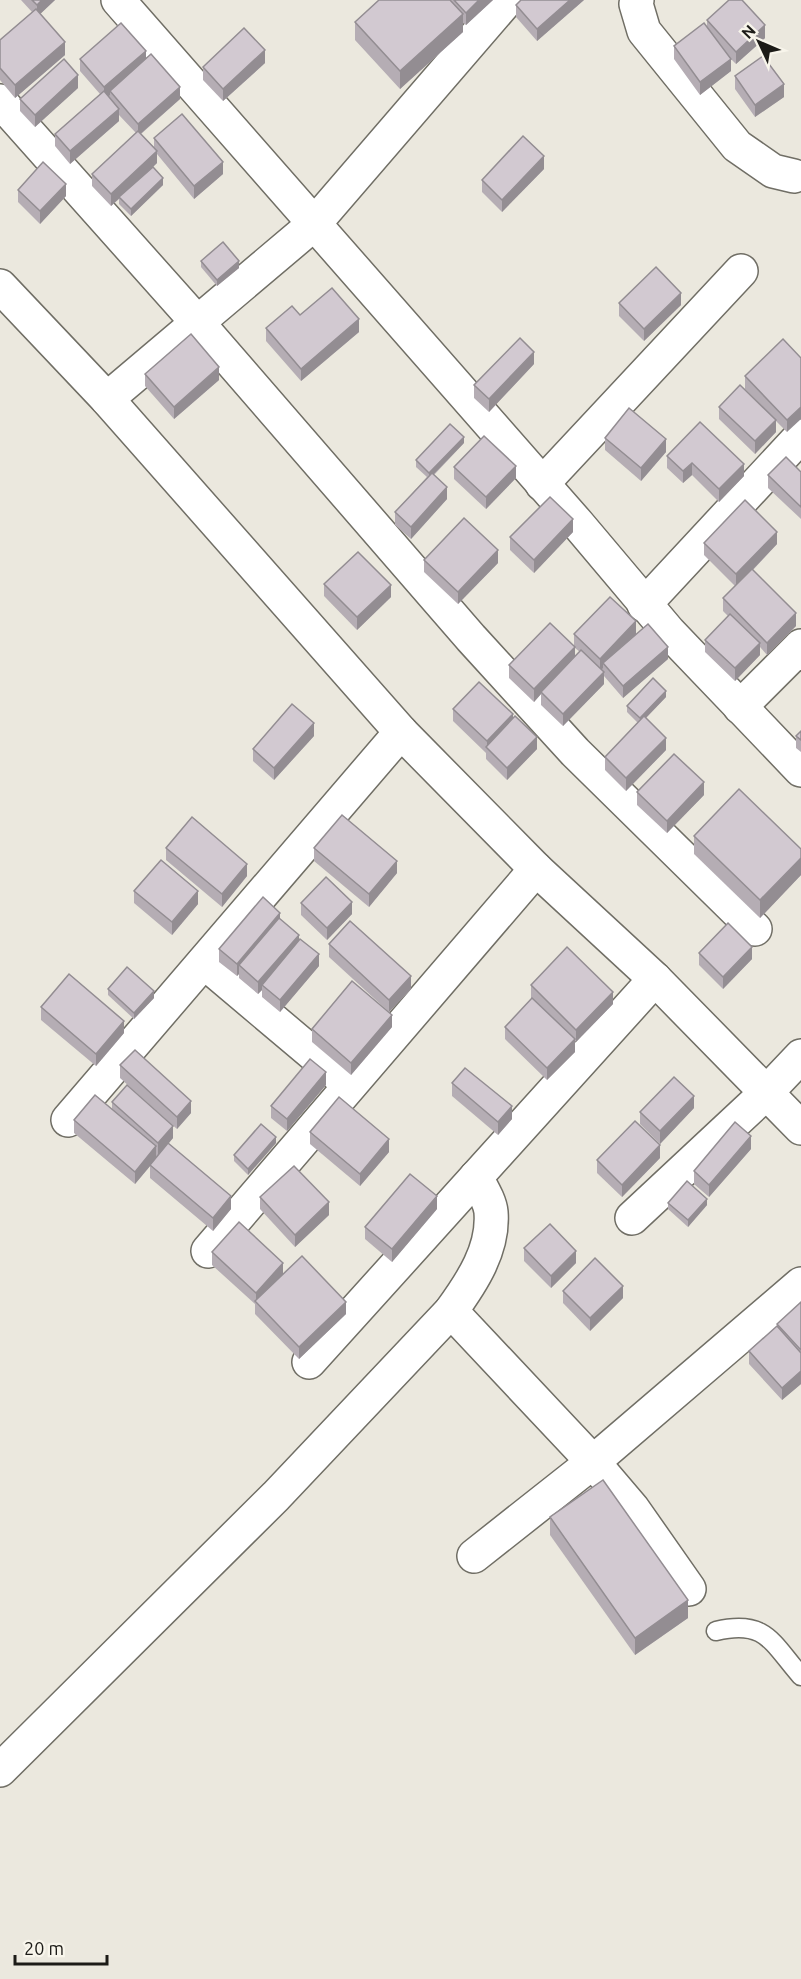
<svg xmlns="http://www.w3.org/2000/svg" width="801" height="1979" font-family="Ubuntu,sans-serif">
  <rect width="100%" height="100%" fill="#ebe8de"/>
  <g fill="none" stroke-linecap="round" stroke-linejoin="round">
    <defs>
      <path id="lane" d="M716 1631C766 1619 772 1643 801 1676"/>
      <g id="street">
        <polyline points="118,0 578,524 669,632 801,770"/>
        <polyline points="637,0 636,4 644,31 737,146 773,171 794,176"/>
        <polyline points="0,101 197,322 471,638 575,752 755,929"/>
        <polyline points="0,286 107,399 401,732 536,869 655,979 801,1128"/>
        <polyline points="107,399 314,224 507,0"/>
        <polyline points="542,484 741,271"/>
        <polyline points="644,605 801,436"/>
        <polyline points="740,707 801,646"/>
        <polyline points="204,962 350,1085"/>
        <polyline points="68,1120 401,732"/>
        <polyline points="632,1218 766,1093 801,1056"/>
        <polyline points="208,1251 536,869"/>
        <polyline points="451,1311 593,1462 633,1509 689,1589"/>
        <polyline points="309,1362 655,979"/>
        <polyline points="474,1556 593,1462 801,1284"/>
        <path d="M0 1770 276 1496 451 1311C472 1282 494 1249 491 1212 490 1201 481 1187 476 1177"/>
      </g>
    </defs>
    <use href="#lane" stroke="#706e65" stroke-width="21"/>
    <use href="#street" stroke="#706e65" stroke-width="36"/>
    <use href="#lane" stroke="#fff" stroke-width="18"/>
    <use href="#street" stroke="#fff" stroke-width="33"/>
  </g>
  <g fill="#b5adb4" fill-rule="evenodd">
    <polygon points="21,0 55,0 40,14 65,55 15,98 0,80 0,40 32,12"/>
    <polygon points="379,0 493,0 466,25 463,23 463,32 400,89 355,40 355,22"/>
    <polygon points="584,0 537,41 516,17 516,5"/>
    <polygon points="707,20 765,38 736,64 731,59 731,71 700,95 674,59 674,46 707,27"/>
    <polygon points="80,59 146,59 180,99 141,134 154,147 154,138 223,174 194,199 157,154 157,163 153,167 163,185 131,216 119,204 119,199 111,206 92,186 92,174 136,133 119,115 119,121 70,164 55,146 55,134 100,94 80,71"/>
    <polygon points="265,63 223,101 203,80 203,67"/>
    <polygon points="735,76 784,97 755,117 735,89"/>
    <polygon points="78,88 35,127 20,111 20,99"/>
    <polygon points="544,169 502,212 482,192 482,180"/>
    <polygon points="18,190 66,196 40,224 18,202"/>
    <polygon points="201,261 239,268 217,286 201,267"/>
    <polygon points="619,303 681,305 644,341 619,316"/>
    <polygon points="300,315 359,332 301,381 266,341 266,328"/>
    <polygon points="801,358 787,432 776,421 776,432 755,454 719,419 719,407 762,406 745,389 745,376"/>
    <polygon points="534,364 489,412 474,398 474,385"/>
    <polygon points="145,374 219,380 174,419 145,386"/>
    <polygon points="605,438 666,452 641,481 605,450"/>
    <polygon points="464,443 434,475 447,499 411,539 395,525 395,512 427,477 416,467 416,460"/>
    <polygon points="667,456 744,476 719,502 692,475 683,483 667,468"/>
    <polygon points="454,467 516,478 486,509 454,479"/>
    <polygon points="801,472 801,519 768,488 768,475"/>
    <polygon points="573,532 534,573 510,550 510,537"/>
    <polygon points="704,543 777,544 753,570 796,626 767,655 760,647 760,655 735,681 705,652 705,640 728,616 723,611 723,598 735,586 704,555"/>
    <polygon points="424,560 498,563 458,604 424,572"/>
    <polygon points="324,584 391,597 357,630 324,596"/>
    <path d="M574 634H636L668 659 623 698 604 676V684L563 726 541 705V694L534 702 509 678V665L574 646ZM575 648 580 652 575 657Z"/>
    <polygon points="666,697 646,718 666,750 626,791 605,770 605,757 638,723 627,712 627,706"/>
    <polygon points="453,709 513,719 537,749 507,780 486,759 486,753 453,721"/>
    <polygon points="801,731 801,752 796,748 796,736"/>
    <polygon points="314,736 274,780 253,761 253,749"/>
    <polygon points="637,792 704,795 667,833 637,805"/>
    <polygon points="694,836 801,849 801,875 760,918 694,854"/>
    <polygon points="166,848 247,876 222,907 166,860"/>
    <polygon points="314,848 397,873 369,907 314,861"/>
    <polygon points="134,891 198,904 172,935 134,903"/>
    <polygon points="301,903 352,914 327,940 301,915"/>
    <polygon points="280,919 319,966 280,1012 262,997 262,990 258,994 239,978 239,974 237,976 219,962 219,949"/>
    <polygon points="329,944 411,989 389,1012 329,957"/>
    <polygon points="699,953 752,959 723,989 699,965"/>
    <polygon points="531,985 613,1004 576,1042 575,1041 575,1052 547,1080 505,1039 505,1027 532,999 531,998"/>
    <polygon points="108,989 154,998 134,1019 108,995"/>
    <polygon points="41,1007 124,1033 96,1066 41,1020"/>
    <polygon points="392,1027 351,1075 312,1042 312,1029"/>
    <polygon points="120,1065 191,1113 177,1129 120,1078"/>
    <polygon points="452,1083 512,1119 498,1135 452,1096"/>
    <polygon points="326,1085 287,1131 271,1118 271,1106"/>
    <polygon points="112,1102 173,1138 168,1144 231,1209 213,1231 150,1178 150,1166 135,1184 74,1133 74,1120 112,1109"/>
    <polygon points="694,1108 660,1144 640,1124 640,1112"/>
    <polygon points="310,1132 389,1152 360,1186 310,1144"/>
    <polygon points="276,1143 248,1175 234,1161 234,1155"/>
    <polygon points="751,1149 709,1197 694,1184 694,1171"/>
    <polygon points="660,1158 622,1197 597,1173 597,1160"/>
    <polygon points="260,1197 329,1215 295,1247 260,1209"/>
    <polygon points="668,1203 707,1205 688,1227 668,1209"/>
    <polygon points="437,1209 392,1262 365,1239 365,1227"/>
    <polygon points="524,1248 576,1263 551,1288 524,1261"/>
    <polygon points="212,1252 283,1274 346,1314 299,1359 255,1314 255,1304 212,1265"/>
    <polygon points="563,1291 623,1298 590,1331 563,1303"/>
    <polygon points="801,1302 801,1384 782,1400 749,1364 749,1351 777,1327 777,1324"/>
    <polygon points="550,1517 688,1618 635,1655 550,1535"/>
  </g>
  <g fill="#938d92">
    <polygon points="42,0 55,0 37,17 37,5"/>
    <polygon points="479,0 493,0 466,25 466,13"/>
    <polygon points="570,0 584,0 537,41 537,29"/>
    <polygon points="463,14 463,32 400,89 400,71"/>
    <polygon points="765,25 765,38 736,64 736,52"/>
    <polygon points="65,42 65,55 15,98 15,85"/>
    <polygon points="265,50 265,63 223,101 223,89"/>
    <polygon points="146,51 146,64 110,91 110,95 104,100 104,87"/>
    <polygon points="731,59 731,71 700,95 700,82"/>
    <polygon points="78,75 78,88 35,127 35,115"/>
    <polygon points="784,84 784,97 755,117 755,105"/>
    <polygon points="180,87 180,99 138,136 138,124"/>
    <polygon points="119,109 119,121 70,164 70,151"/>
    <polygon points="157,151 157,163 111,206 111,194"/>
    <polygon points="544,156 544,169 502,212 502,200"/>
    <polygon points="223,162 223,174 194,199 194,186"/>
    <polygon points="163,178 163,185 131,216 131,209"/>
    <polygon points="66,184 66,196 40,224 40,211"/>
    <polygon points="239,261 239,268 217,286 217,280"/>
    <polygon points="681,293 681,305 644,341 644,329"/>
    <polygon points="359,319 359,332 301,381 301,369"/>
    <polygon points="534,352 534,364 489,412 489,399"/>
    <polygon points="219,367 219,380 174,419 174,407"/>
    <polygon points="801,407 801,419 787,432 787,420"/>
    <polygon points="776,420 776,432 755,454 755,441"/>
    <polygon points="464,437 464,443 429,479 429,473"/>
    <polygon points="666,439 666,452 641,481 641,468"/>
    <polygon points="692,463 692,475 683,483 683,471"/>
    <polygon points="744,464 744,476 719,502 719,489"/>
    <polygon points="516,466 516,478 486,509 486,497"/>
    <polygon points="447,487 447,499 411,539 411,527"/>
    <polygon points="573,519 573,532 534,573 534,560"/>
    <polygon points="777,532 777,544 736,587 736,574"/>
    <polygon points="498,550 498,563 458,604 458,592"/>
    <polygon points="391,585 391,597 357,630 357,617"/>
    <polygon points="796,613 796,626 767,655 767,643"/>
    <polygon points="636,621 636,634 603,663 603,668 600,671 600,659"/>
    <polygon points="760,643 760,655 735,681 735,668"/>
    <polygon points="575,647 575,659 541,692 541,694 534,702 534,689"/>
    <polygon points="668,647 668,659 623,698 623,686"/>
    <polygon points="604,672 604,684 563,726 563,714"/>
    <polygon points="666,691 666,697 640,724 640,718"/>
    <polygon points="513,714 513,727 487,748 487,741"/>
    <polygon points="314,723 314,736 274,780 274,768"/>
    <polygon points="537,737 537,749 507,780 507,768"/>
    <polygon points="666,738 666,750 626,791 626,778"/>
    <polygon points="704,782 704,795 667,833 667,821"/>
    <polygon points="801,858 801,875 760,918 760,900"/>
    <polygon points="397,861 397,873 369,907 369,894"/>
    <polygon points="247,864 247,876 222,907 222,894"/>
    <polygon points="198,891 198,904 172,935 172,922"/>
    <polygon points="352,902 352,914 327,940 327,928"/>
    <polygon points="280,913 280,925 239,965 239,974 237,976 237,964"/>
    <polygon points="299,935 299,947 262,985 262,990 258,994 258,982"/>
    <polygon points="752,947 752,959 723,989 723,977"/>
    <polygon points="319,954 319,966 280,1012 280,1000"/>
    <polygon points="411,976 411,989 389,1012 389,1000"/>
    <polygon points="154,991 154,998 134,1019 134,1013"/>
    <polygon points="613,992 613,1004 576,1042 576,1030"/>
    <polygon points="392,1015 392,1027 351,1075 351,1063"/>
    <polygon points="124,1021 124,1033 96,1066 96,1054"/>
    <polygon points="575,1039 575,1052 547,1080 547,1068"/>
    <polygon points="326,1072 326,1085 287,1131 287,1119"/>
    <polygon points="694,1096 694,1108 660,1144 660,1131"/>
    <polygon points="191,1101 191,1113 177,1129 177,1117"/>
    <polygon points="512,1106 512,1119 498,1135 498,1122"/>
    <polygon points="173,1126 173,1138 158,1156 158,1143"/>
    <polygon points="751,1136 751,1149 709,1197 709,1185"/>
    <polygon points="276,1137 276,1143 248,1175 248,1169"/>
    <polygon points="389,1139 389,1152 360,1186 360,1174"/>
    <polygon points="660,1145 660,1158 622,1197 622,1185"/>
    <polygon points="156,1146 156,1159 135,1184 135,1172"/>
    <polygon points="231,1196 231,1209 213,1231 213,1218"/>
    <polygon points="437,1196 437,1209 392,1262 392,1249"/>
    <polygon points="707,1199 707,1205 688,1227 688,1220"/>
    <polygon points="329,1202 329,1215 295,1247 295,1235"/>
    <polygon points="576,1251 576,1263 551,1288 551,1276"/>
    <polygon points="283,1263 283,1275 256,1302 256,1293"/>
    <polygon points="623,1286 623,1298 590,1331 590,1318"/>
    <polygon points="346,1302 346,1314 299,1359 299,1347"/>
    <polygon points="801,1371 801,1384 782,1400 782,1388"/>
    <polygon points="688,1600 688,1618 635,1655 635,1638"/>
  </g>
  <g fill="#d2c9d1" stroke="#938d92" stroke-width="1.5">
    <polygon points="32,0 42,0 37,5"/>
    <polygon points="379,0 450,0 463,14 400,71 355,22"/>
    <polygon points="454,0 479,0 466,13"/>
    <polygon points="521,0 570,0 537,29 516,5"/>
    <polygon points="729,0 742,0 765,25 736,52 707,20"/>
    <polygon points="36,9 65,42 15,85 0,68 0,40"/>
    <polygon points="121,23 146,51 104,87 80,59"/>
    <polygon points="704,23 731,59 700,82 674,46"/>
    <polygon points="244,28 265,50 223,89 203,67"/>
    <polygon points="151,54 180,87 138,124 110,91"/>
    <polygon points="763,56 784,84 755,105 735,76"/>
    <polygon points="64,59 78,75 35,115 20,99"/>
    <polygon points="104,91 119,109 70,151 55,134"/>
    <polygon points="182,114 223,162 194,186 154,138"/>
    <polygon points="138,131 157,151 111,194 92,174"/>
    <polygon points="523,136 544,156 502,200 482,180"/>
    <polygon points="43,162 66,184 40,211 18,190"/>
    <polygon points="153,167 163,178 131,209 119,197"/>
    <polygon points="223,242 239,261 217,280 201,261"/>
    <polygon points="656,267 681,293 644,329 619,303"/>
    <polygon points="332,288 359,319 301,369 266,328 292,306 300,315"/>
    <polygon points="191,334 219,367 174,407 145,374"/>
    <polygon points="520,338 534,352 489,399 474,385"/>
    <polygon points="783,339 801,358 801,407 787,420 745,376"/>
    <polygon points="740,385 776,420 755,441 719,407"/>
    <polygon points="629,408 666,439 641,468 605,438"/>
    <polygon points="700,422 744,464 719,489 692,463 683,471 667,456"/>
    <polygon points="450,424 464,437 429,473 416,460"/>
    <polygon points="484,436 516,466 486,497 454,467"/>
    <polygon points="786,457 801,472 801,507 768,475"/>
    <polygon points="432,473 447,487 411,527 395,512"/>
    <polygon points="550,497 573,519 534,560 510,537"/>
    <polygon points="745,500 777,532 736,574 704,543"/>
    <polygon points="464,518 498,550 458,592 424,560"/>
    <polygon points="358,552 391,585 357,617 324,584"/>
    <polygon points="752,569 796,613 767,643 723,598"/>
    <polygon points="610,597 636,621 600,659 574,634"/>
    <polygon points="730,614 760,643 735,668 705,640"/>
    <polygon points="550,623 575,647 534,689 509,665"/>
    <polygon points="648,624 668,647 623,686 603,663"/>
    <polygon points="581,650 604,672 563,714 541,692"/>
    <polygon points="653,678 666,691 640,718 627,706"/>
    <polygon points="479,682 513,714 487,741 453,709"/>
    <polygon points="292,704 314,723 274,768 253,749"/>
    <polygon points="515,716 537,737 507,768 486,747"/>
    <polygon points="644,716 666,738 626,778 605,757"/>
    <polygon points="801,731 801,740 796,736"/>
    <polygon points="674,754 704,782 667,821 637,792"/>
    <polygon points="739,789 801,849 801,858 760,900 694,836"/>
    <polygon points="342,815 397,861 369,894 314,848"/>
    <polygon points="192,817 247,864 222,894 166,848"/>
    <polygon points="161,860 198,891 172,922 134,891"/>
    <polygon points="326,877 352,902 327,928 301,903"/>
    <polygon points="263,897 280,913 237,964 219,949"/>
    <polygon points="279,918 299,935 258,982 239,965"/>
    <polygon points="350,921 411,976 389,1000 329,944"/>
    <polygon points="728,923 752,947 723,977 699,953"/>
    <polygon points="300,939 319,954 280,1000 262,985"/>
    <polygon points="567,947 613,992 576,1030 531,985"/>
    <polygon points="127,967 154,991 134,1013 108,989"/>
    <polygon points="69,974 124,1021 96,1054 41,1007"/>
    <polygon points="352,981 392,1015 351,1063 312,1029"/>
    <polygon points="532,998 575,1039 547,1068 505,1027"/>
    <polygon points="135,1050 191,1101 177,1117 120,1065"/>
    <polygon points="310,1059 326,1072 287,1119 271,1106"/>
    <polygon points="465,1068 512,1106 498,1122 452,1083"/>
    <polygon points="674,1077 694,1096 660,1131 640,1112"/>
    <polygon points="127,1085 173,1126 158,1143 112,1102"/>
    <polygon points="95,1095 156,1146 135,1172 74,1120"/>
    <polygon points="339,1097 389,1139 360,1174 310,1132"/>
    <polygon points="635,1121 660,1145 622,1185 597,1160"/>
    <polygon points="735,1122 751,1136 709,1185 694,1171"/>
    <polygon points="261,1124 276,1137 248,1169 234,1155"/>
    <polygon points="168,1143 231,1196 213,1218 150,1165"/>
    <polygon points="294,1166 329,1202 295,1235 260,1197"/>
    <polygon points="410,1174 437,1196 392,1249 365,1227"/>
    <polygon points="687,1181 707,1199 688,1220 668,1203"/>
    <polygon points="239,1222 283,1263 256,1293 212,1252"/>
    <polygon points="550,1224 576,1251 551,1276 524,1248"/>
    <polygon points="302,1256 346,1302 299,1347 255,1301"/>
    <polygon points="595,1258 623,1286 590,1318 563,1291"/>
    <polygon points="801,1302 801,1350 777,1324"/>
    <polygon points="777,1326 801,1353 801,1371 782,1388 749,1351"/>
    <polygon points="603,1480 688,1600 635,1638 550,1517"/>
  </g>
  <g transform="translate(759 42) rotate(314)" stroke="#f8f5eb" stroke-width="4.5" paint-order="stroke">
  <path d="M0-4.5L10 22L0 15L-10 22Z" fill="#1c1b17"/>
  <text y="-9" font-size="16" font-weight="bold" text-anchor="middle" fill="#1c1b17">N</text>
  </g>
  <path d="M15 1955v9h92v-9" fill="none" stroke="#1c1b17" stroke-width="3"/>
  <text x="24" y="1955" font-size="18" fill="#1c1b17" stroke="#f8f5eb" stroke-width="4.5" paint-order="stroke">20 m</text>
</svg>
